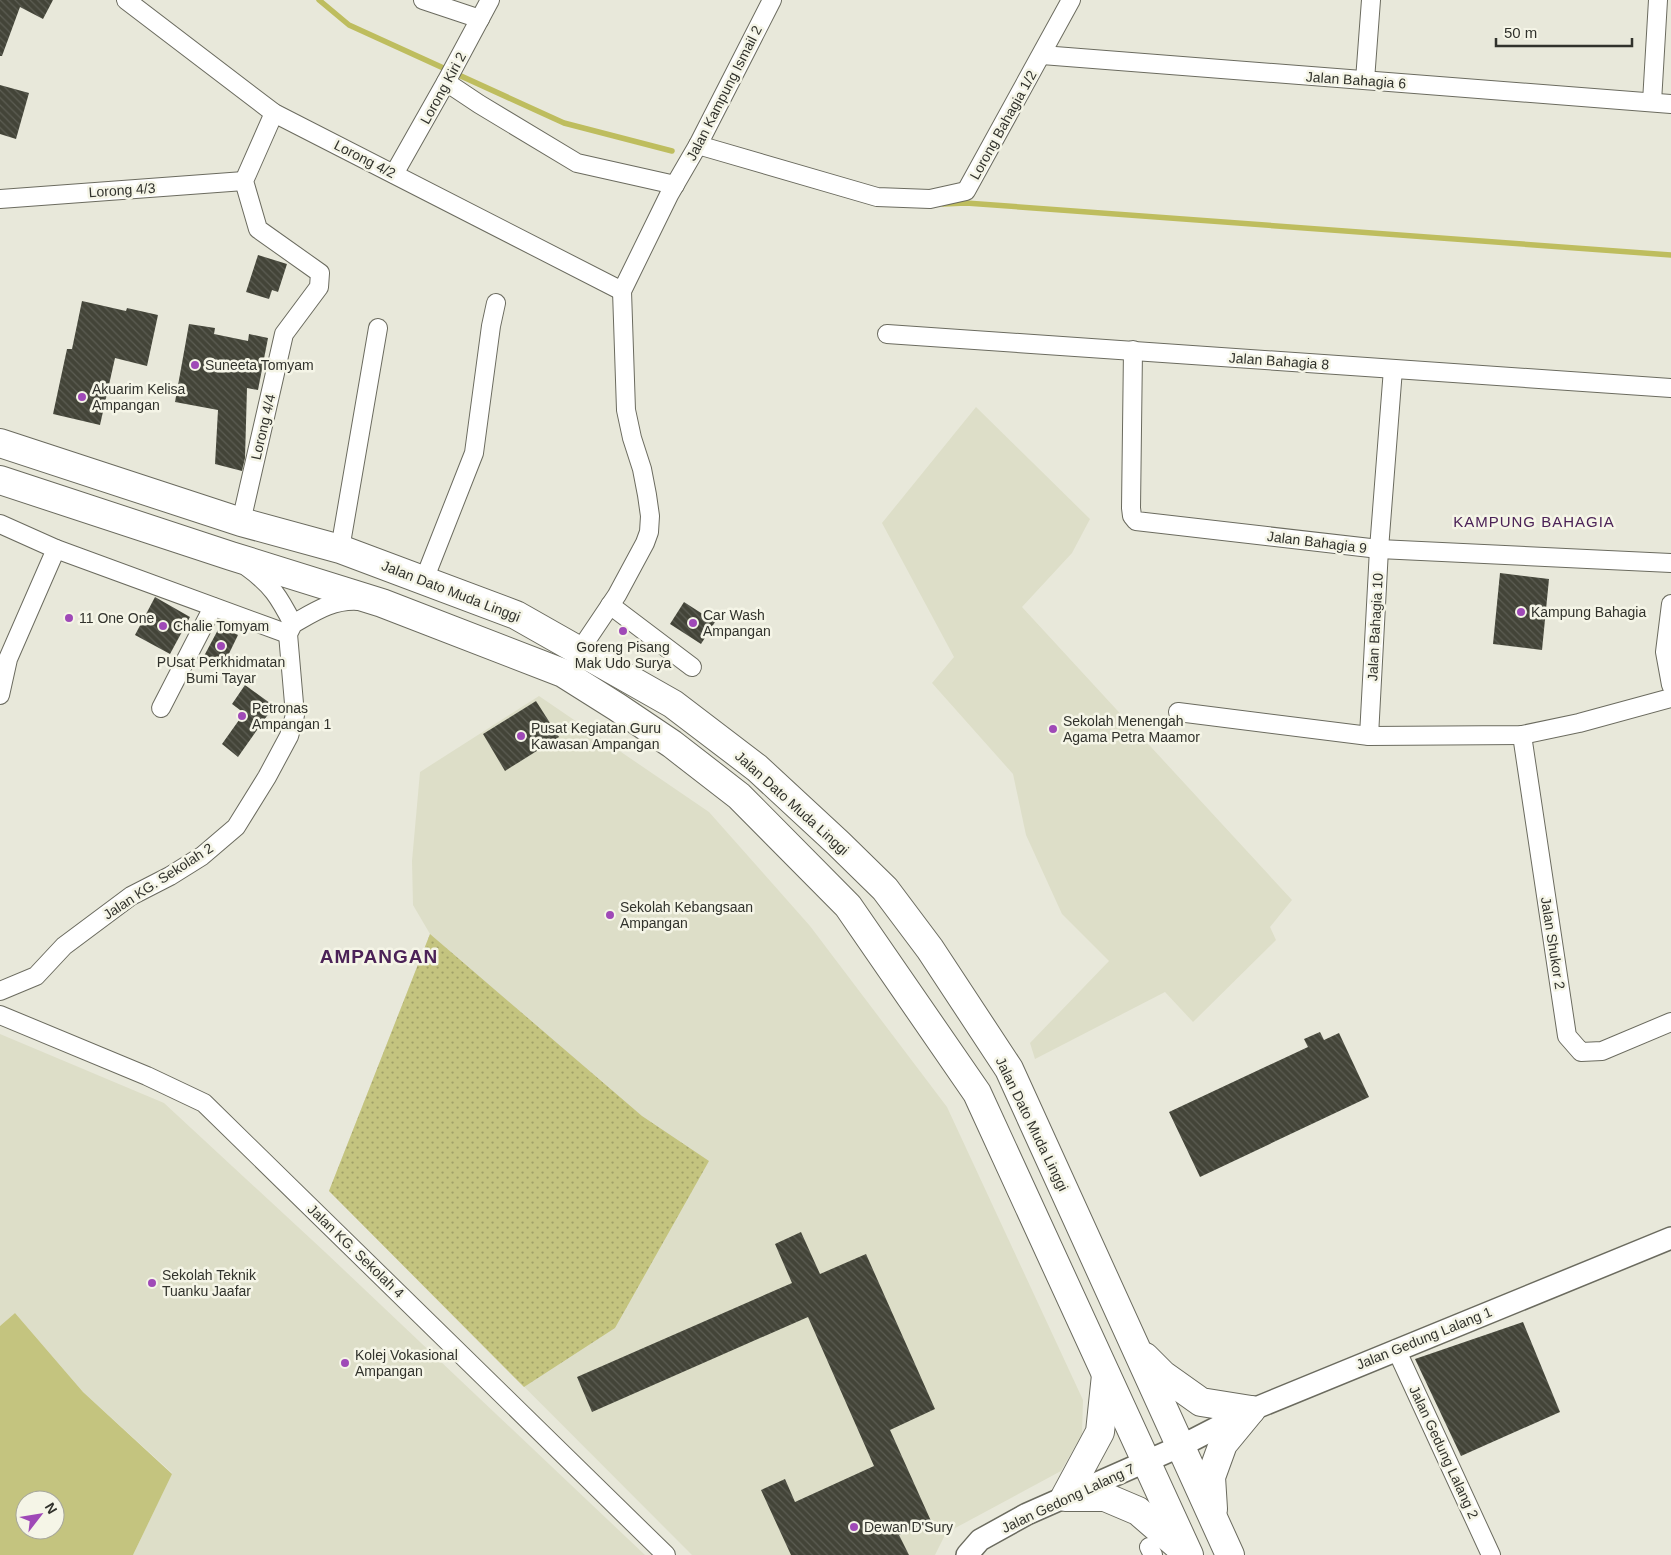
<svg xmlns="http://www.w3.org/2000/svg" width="1671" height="1555" font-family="Helvetica,sans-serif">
  <defs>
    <pattern id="grass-dots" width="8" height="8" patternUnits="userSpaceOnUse" patternTransform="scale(1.25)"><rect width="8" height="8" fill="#c4c47f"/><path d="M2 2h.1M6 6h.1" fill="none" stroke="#a0a068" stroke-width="1.8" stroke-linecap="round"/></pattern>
    <pattern id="building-back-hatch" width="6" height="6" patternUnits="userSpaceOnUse" patternTransform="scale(1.25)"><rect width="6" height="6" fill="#434438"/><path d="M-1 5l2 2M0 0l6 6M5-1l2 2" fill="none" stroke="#5c5d53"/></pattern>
  </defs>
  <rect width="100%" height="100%" fill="#e8e8da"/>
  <g fill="#dddec8">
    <polygon points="976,407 1090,519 1072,553 1022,607 1292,900 1270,927 1276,940 1193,1022 1165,992 1035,1059 1030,1043 1109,961 1062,914 1026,835 1013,774 932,683 954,657 882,523"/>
    <polygon points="539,696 709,812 810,926 947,1107 1083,1400 1082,1434 1061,1471 946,1533 935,1555 692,1555 329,1191 430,934 413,905 412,861 420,772"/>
    <polygon points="0,1034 164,1103 325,1252 645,1555 133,1555 172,1473 83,1392 15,1313 0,1326"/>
  </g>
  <polygon fill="url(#grass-dots)" points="430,934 642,1116 709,1161 615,1328 524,1387 329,1191"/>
  <path fill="#c4c47f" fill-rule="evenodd" d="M15 1313 83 1392 172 1474 133 1555H0V1326ZM25 1500H55V1530H25Z"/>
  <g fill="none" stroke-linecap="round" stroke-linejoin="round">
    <g stroke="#bebd5e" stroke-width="5.5">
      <polyline points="319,0 349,25 564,123 672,151"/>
      <polyline points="943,204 966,203 1671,255"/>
    </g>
  </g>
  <g fill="url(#building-back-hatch)">
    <polygon points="0,0 53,0 43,19 20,7 2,56 0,56"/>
    <polygon points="0,85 29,93 16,139 0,134"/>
    <polygon points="258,255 287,264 278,292 272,290 269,299 246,292"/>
    <polygon points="82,301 126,311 127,308 158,315 147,366 115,358 100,425 53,414 67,349 72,349"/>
    <polygon points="189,324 215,328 214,334 248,341 249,334 268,338 258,390 247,388 245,458 242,471 215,464 218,410 175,402"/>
    <polygon points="1500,573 1549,579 1542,650 1493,644"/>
    <polygon points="155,597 190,617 170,654 135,635"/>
    <polygon points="684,602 715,622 701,644 670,624"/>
    <polygon points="220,626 238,635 223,666 204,656"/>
    <polygon points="245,685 274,706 238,757 222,744 244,713 232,704"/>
    <polygon points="536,701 559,737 505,771 483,734"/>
    <polygon points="1320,1032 1324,1040 1339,1033 1369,1097 1200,1177 1169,1112 1308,1047 1304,1039"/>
    <polygon points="801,1232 820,1274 866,1254 935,1409 890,1430 931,1521 899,1535 909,1555 791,1555 761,1490 785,1479 795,1502 874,1466 808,1317 592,1412 577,1377 792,1283 775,1244"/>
    <polygon points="1523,1322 1560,1412 1461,1456 1415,1359"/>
  </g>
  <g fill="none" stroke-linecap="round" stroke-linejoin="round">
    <defs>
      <g id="minor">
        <polyline points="126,0 274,113 622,291"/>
        <polyline points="423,0 480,19"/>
        <polyline points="1042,55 1671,104"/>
        <polyline points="1365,80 1371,0"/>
        <polyline points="446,82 479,104 577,163 675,185"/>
        <polyline points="1652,102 1658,0"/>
        <polyline points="698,145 877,197 930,199 966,191 1071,0"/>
        <polyline points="394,174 446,82 490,0"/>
        <polyline points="0,199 244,181"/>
        <polyline points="887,334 1671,388"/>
        <polyline points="1133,350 1131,508 1132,516 1136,521 1379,549 1671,563"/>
        <polyline points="241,522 284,334 319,287 320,273 258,229 244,181 274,113"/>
        <polyline points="0,524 56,549 288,634"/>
        <polyline points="340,549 378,328"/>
        <path d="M247 567C272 585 279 597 293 624"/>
        <polyline points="424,580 474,453 491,326 496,303"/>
        <polyline points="1671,604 1665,652 1671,685"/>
        <polyline points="610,605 692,667"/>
        <polyline points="580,650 617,595 645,543 649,532 650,516 647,495 642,469 632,438 626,410 622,291 669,195 698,145 772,0"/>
        <polyline points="0,695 8,659 56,549"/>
        <polyline points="161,708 213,607"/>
        <polyline points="1178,712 1369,736 1522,735 1579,723 1671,698"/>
        <polyline points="1522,735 1567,1036 1581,1052 1602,1051 1671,1022"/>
        <polyline points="1369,736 1379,549 1393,369"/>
        <path d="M0 991 36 976 64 946 131 896 170 876 202 856 236 827 267 777 289 736 295 715 288 634 293 624C314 612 333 599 359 601"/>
        <polyline points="0,1015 147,1076 204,1103 666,1555"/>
        <polyline points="1396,1349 1491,1555"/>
        <polyline points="1149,1547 1153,1555"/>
      </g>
      <polyline id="tertiary" points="967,1555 980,1540 1027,1514 1181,1446 1251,1410 1671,1238"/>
      <g id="trunk">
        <polyline points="0,443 241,522 340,549 516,615 673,704 757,768 838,843 885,889 930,949 1009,1069 1230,1555"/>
        <polyline points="0,480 231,556 382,603 563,673 617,707 672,744 739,796 848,906 977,1093 1189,1555"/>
        <polyline points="1145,1357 1163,1375 1201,1402 1251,1410"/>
        <polyline points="1106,1375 1100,1432 1065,1497 1105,1497 1138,1511 1182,1549"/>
        <polyline points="1213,1509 1211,1477 1223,1444 1251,1410"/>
      </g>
    </defs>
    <use href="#minor" stroke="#6b6b5f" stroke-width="20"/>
    <use href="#tertiary" stroke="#6b6b5f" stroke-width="24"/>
    <use href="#trunk" stroke="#6b6b5f" stroke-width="30"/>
    <use href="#minor" stroke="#fff" stroke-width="18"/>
    <use href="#tertiary" stroke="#fff" stroke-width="21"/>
    <use href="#trunk" stroke="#fff" stroke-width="28"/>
  </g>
  <g fill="#9f49b7" stroke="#f5f5e7" stroke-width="2">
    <circle cx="195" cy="365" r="5"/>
    <circle cx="82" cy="397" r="5"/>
    <circle cx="1521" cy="612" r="5"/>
    <circle cx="69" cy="618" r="5"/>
    <circle cx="693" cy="623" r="5"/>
    <circle cx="163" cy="626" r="5"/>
    <circle cx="623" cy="631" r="5"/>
    <circle cx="221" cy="646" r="5"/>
    <circle cx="242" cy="716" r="5"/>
    <circle cx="1053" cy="729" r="5"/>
    <circle cx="521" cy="736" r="5"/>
    <circle cx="610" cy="915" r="5"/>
    <circle cx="152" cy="1283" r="5"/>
    <circle cx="345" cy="1363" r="5"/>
    <circle cx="854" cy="1527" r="5"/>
  </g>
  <g text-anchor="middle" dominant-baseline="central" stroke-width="5" stroke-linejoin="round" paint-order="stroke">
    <g font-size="14" fill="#31322c" stroke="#f5f5e7">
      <text transform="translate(1356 80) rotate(4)">Jalan Bahagia 6</text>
      <text transform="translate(443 88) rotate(-61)">Lorong Kiri 2</text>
      <text transform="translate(724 93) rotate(-63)">Jalan Kampung Ismail 2</text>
      <text transform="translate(1003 125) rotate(-61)">Lorong Bahagia 1/2</text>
      <text transform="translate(365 159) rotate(27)">Lorong 4/2</text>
      <text transform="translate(122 190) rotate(-4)">Lorong 4/3</text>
      <text transform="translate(1279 361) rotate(4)">Jalan Bahagia 8</text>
      <text transform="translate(263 427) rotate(-77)">Lorong 4/4</text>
      <text transform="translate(1317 542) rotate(7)">Jalan Bahagia 9</text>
      <text transform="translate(451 591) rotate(21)">Jalan Dato Muda Linggi</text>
      <text transform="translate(1375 627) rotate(-87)">Jalan Bahagia 10</text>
      <text transform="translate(792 803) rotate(42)">Jalan Dato Muda Linggi</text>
      <text transform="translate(158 881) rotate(-33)">Jalan KG. Sekolah 2</text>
      <text transform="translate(1553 943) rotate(81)">Jalan Shukor 2</text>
      <text transform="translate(1032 1124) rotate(64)">Jalan Dato Muda Linggi</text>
      <text transform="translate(356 1251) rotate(44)">Jalan KG. Sekolah 4</text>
      <text transform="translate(1424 1338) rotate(-22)">Jalan Gedung Lalang 1</text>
      <text transform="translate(1444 1452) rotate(65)">Jalan Gedung Lalang 2</text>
      <text transform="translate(1068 1498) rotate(-25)">Jalan Gedong Lalang 7</text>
    </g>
    <g font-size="14" fill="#31322c" stroke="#f5f5e7" text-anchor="start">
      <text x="205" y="365">Suneeta Tomyam</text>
      <text x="92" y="389">Akuarim Kelisa<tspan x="92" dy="16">Ampangan</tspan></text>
      <text x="1531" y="612">Kampung Bahagia</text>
      <text x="703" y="615">Car Wash<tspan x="703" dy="16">Ampangan</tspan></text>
      <text x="79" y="618">11 One One</text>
      <text x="173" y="626">Chalie Tomyam</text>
      <text x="623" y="647" text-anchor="middle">Goreng Pisang<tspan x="623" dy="16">Mak Udo Surya</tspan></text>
      <text x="221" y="662" text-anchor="middle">PUsat Perkhidmatan<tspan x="221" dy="16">Bumi Tayar</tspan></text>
      <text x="252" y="708">Petronas<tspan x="252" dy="16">Ampangan 1</tspan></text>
      <text x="1063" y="721">Sekolah Menengah<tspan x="1063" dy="16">Agama Petra Maamor</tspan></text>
      <text x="531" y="728">Pusat Kegiatan Guru<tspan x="531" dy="16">Kawasan Ampangan</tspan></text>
      <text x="620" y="907">Sekolah Kebangsaan<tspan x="620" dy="16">Ampangan</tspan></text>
      <text x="162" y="1275">Sekolah Teknik<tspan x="162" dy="16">Tuanku Jaafar</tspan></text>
      <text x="355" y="1355">Kolej Vokasional<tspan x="355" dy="16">Ampangan</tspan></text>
      <text x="864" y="1527">Dewan D'Sury</text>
    </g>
    <g font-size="15" letter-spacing="1" fill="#4b2257" stroke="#f5f5e7">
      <text x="1534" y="521">KAMPUNG BAHAGIA</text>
    </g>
    <g font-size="19" font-weight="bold" letter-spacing="1" fill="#4b2257" stroke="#f5f5e7">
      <text x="379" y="956">AMPANGAN</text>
    </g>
  </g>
  <g transform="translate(40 1515) rotate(59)"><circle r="24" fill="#f5f5e7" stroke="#a7a79c"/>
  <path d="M0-4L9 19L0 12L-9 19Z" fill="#9f49b7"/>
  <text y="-8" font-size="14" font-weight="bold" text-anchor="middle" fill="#31322c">N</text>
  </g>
  <path d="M1496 38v8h136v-8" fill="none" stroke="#31322c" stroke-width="2.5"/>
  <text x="1504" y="38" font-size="15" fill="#31322c" stroke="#f5f5e7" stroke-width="4" paint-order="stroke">50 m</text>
</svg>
